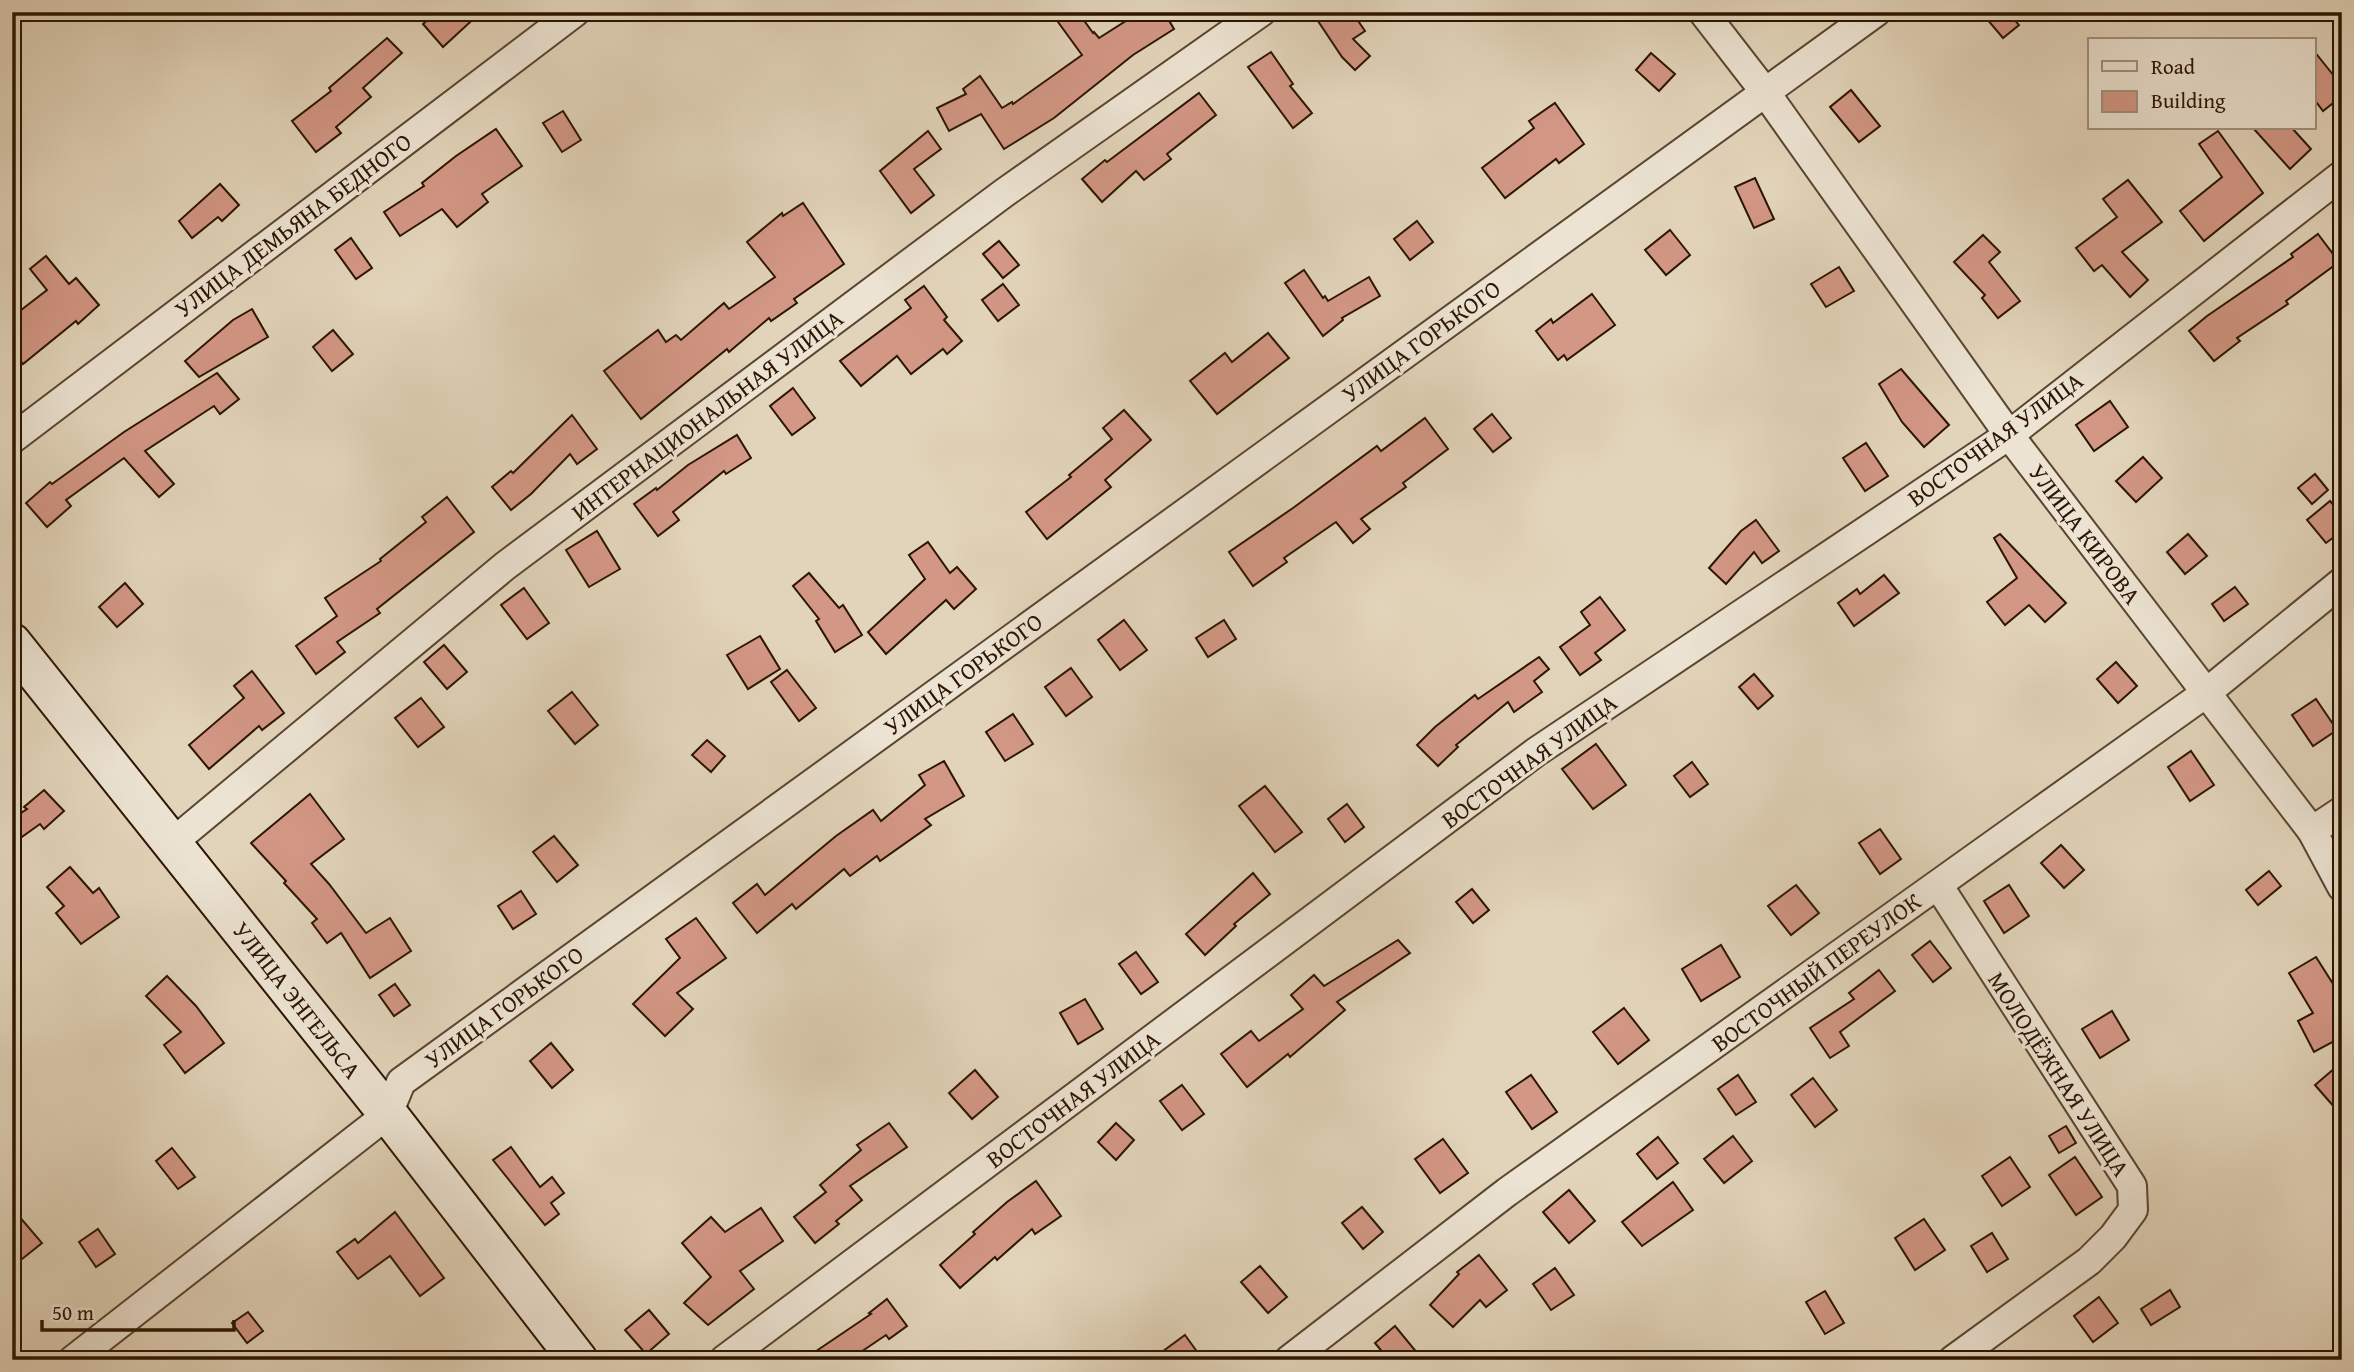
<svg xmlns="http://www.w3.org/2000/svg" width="2354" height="1372" font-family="'Gentium Book Plus',serif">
  <rect width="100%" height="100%" fill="#e2d4ba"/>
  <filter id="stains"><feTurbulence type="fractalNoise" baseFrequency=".00286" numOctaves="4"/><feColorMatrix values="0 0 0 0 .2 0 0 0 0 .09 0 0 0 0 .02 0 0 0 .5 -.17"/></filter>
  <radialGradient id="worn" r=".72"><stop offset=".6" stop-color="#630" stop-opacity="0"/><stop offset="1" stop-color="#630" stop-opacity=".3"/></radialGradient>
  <g fill="#d39785" stroke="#2c1502" stroke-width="2">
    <polygon points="436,12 481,12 443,47 423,24"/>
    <polygon points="1071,12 1078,12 1093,33 1094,32 1099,38 1140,12 1164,12 1174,29 1133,55 1054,118 1004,149 981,114 949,131 937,108 966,94 963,89 980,76 1002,108 1012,102 1013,104 1082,55 1058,22"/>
    <polygon points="1312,12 1352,12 1365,31 1353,39 1370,56 1355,70 1342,57"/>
    <polygon points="1981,12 2008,12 2019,25 2003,38"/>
    <polygon points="387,38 402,53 363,88 371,97 336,127 341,133 316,152 292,121 331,91 329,88"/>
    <polygon points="2314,51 2342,86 2342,96 2323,111 2314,99"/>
    <polygon points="1271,52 1293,84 1290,86 1312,113 1293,128 1248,67"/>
    <polygon points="1651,53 1675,74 1659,91 1636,70"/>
    <polygon points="1851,90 1880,126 1859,142 1830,107"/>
    <polygon points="1199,93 1216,115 1167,154 1171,159 1144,180 1136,171 1102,202 1082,179 1105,160 1107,162"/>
    <polygon points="1555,103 1584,144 1559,163 1556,159 1505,198 1482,168 1534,128 1529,121"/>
    <polygon points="563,111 581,140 562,152 543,123"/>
    <polygon points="2253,128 2292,128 2311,149 2290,169"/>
    <polygon points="496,129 522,166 482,194 488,202 457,227 442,209 400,236 384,212 424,186 422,183 456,156"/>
    <polygon points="928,131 941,149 914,169 934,195 911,213 880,171"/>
    <polygon points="2218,131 2263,193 2204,241 2180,211 2222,177 2199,144"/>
    <polygon points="1755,178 1774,219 1754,228 1735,187"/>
    <polygon points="2128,180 2162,222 2122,252 2148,280 2130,297 2102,265 2094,271 2076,248 2117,217 2103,199"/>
    <polygon points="220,184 239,205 222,221 218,217 192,238 179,221"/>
    <polygon points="803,203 844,264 794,299 797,303 771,321 769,318 729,352 727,349 641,419 604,371 658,330 666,342 676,335 681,340 724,303 729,309 775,277 747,242 782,213 783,216"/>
    <polygon points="1417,221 1433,242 1410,260 1394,239"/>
    <polygon points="1670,230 1690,255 1666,275 1645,250"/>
    <polygon points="2318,234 2339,262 2286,301 2288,304 2237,338 2240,341 2214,361 2189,331 2207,316 2293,257 2291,254"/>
    <polygon points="1983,235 2000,252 1989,262 2020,301 1998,318 1982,298 1985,295 1954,262"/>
    <polygon points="351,238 372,268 356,279 335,250"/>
    <polygon points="999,241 1019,265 1003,278 983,254"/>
    <polygon points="46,256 69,284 76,278 99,305 78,324 76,321 23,364 12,350 12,317 47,290 30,269"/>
    <polygon points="1839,267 1854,291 1826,307 1811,284"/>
    <polygon points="1304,270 1323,298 1325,296 1328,301 1369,277 1380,296 1342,318 1343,320 1323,336 1285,283"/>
    <polygon points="1003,284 1019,305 998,321 982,300"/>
    <polygon points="924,286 947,317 944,320 962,341 947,354 943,349 911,374 897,356 861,386 840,361 911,308 905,300"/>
    <polygon points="1592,294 1615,325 1567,360 1564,355 1558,360 1536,331 1551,319 1553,323"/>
    <polygon points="252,309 268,337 199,377 185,361 233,320"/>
    <polygon points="333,330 353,354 332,371 313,347"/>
    <polygon points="1268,333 1289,358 1217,414 1190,381 1225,353 1232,362"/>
    <polygon points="1901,369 1949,425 1924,447 1902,422 1879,384"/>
    <polygon points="217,373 239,399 220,414 214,406 145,451 174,484 159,497 124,458 66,500 71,506 47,527 26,503 50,482 52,484 124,432"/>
    <polygon points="793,388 815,418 792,435 770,406"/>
    <polygon points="2110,401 2128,427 2094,451 2076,425"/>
    <polygon points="1124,410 1151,440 1105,480 1111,487 1047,539 1026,512 1071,477 1069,475 1112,439 1103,428"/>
    <polygon points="1492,414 1511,438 1493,452 1474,429"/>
    <polygon points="572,415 597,449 577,464 570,454 531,494 511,510 492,487 511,471 513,473"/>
    <polygon points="1425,418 1448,449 1403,483 1406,487 1361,519 1370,529 1353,543 1336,522 1284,558 1287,562 1253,586 1229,552 1293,508 1377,446 1381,451"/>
    <polygon points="737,435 751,458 726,474 724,471 673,512 679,520 658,536 634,504 656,488 657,490 688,465"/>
    <polygon points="1866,443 1888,476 1865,491 1843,458"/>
    <polygon points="2143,457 2162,478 2136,502 2116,481"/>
    <polygon points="2315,474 2328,490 2312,504 2298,488"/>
    <polygon points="447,497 474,532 377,609 380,613 337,642 345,652 316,674 296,646 337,616 325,598 381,561 380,559 426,522 422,517"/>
    <polygon points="2330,501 2342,515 2342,531 2326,543 2307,520"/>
    <polygon points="1756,520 1779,551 1762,563 1754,552 1726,584 1709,568 1741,531"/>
    <polygon points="597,531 620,569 589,587 566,550"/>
    <polygon points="2000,534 2066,603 2045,622 2029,605 2005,625 1987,602 2017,578 1994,538"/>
    <polygon points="2188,534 2207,556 2185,574 2167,552"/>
    <polygon points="928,542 950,573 957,567 976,589 954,609 946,600 886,654 868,632 925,579 909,555"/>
    <polygon points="809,573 839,608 843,605 862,635 835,652 816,621 819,619 793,586"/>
    <polygon points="1884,575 1899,593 1854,626 1838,603 1857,589 1860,594"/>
    <polygon points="125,583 143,604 117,627 99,607"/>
    <polygon points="2235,587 2248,604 2224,621 2212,604"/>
    <polygon points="524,588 549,623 527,639 501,605"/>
    <polygon points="1600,597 1625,630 1595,653 1601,660 1580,675 1560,647 1590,625 1581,612"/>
    <polygon points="1124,620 1147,650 1120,670 1098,640"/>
    <polygon points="1224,620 1236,639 1208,657 1196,638"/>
    <polygon points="760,636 780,669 748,689 727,655"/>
    <polygon points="444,645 467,672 447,689 424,662"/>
    <polygon points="1539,657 1549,669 1534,681 1542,692 1514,712 1508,702 1456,745 1458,747 1438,766 1417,745 1435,727 1475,695 1478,699"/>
    <polygon points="2116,662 2137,686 2118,703 2097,679"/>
    <polygon points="1071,668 1092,697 1066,716 1045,687"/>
    <polygon points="787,670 816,708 799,721 771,682"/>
    <polygon points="252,671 284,713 262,730 259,726 209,769 189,745 244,698 234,686"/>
    <polygon points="1754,674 1773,696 1758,709 1739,687"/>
    <polygon points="572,692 598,725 575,744 548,711"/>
    <polygon points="421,698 444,727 418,747 395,718"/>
    <polygon points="2316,699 2337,730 2313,746 2292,715"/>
    <polygon points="1013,714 1033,744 1005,761 986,732"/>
    <polygon points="707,740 725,756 711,772 692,755"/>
    <polygon points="1596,744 1626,785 1593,809 1562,769"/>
    <polygon points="2191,751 2214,785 2190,801 2168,767"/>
    <polygon points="944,761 964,796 925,819 931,825 880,861 877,856 850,876 844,869 796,909 792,904 757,933 733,903 757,884 765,895 836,836 873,810 881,821 925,785 919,775"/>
    <polygon points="1692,762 1708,784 1690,797 1674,776"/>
    <polygon points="1265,786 1302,832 1275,852 1239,806"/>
    <polygon points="44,790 64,811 44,829 40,824 12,844 12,819 27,809 24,807"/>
    <polygon points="310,794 344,839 311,864 329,884 366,933 390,918 411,951 370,978 341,933 327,943 312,923 317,919 284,883 286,881 251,843"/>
    <polygon points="1347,804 1364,827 1345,842 1328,819"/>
    <polygon points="1880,829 1901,859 1880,874 1859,843"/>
    <polygon points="554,836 578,865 557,882 533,852"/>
    <polygon points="2061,845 2084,870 2064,888 2041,863"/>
    <polygon points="70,867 93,893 99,888 119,917 81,944 56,913 64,906 47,887"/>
    <polygon points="2269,871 2281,886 2258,905 2246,890"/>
    <polygon points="1253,873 1270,894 1234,924 1236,926 1205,955 1186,934"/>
    <polygon points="1796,885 1819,913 1791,935 1768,906"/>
    <polygon points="2009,885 2029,916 2004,933 1984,901"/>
    <polygon points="1472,889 1489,910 1473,923 1456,902"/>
    <polygon points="521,891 536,914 513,929 498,906"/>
    <polygon points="696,918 726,958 677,993 693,1009 665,1036 633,1004 680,958 666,939"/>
    <polygon points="1398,940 1410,953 1337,1002 1345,1010 1290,1057 1288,1054 1247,1087 1221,1054 1251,1031 1259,1041 1303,1009 1291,995 1314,975 1324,986"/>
    <polygon points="1930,941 1951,968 1933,982 1912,955"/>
    <polygon points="1721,945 1740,977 1701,1001 1682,969"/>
    <polygon points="1136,952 1158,982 1141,994 1119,964"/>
    <polygon points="2316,957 2342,998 2342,1037 2314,1052 2298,1021 2313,1013 2289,973"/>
    <polygon points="1879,970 1895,991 1840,1032 1849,1046 1830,1058 1810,1028 1854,999 1849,993"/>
    <polygon points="167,976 196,1006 224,1043 185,1073 164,1045 181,1032 146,996"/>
    <polygon points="395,984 410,1005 394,1016 379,995"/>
    <polygon points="1085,999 1103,1029 1078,1044 1060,1013"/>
    <polygon points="1624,1008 1649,1040 1618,1064 1593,1032"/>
    <polygon points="2112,1011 2129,1040 2100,1058 2082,1029"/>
    <polygon points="551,1043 573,1070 552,1088 530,1061"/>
    <polygon points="2342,1062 2342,1116 2315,1085"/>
    <polygon points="975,1070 998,1097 972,1119 949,1093"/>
    <polygon points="1531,1075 1557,1112 1532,1129 1506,1092"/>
    <polygon points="1738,1075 1756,1102 1736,1115 1718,1089"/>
    <polygon points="1813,1078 1837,1110 1815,1127 1791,1095"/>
    <polygon points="1182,1085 1204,1114 1182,1130 1160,1101"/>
    <polygon points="889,1123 907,1147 850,1186 862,1200 836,1221 839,1224 815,1243 794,1217 826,1192 820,1185 861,1150 857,1145"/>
    <polygon points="1116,1123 1134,1140 1116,1160 1098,1142"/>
    <polygon points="2066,1126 2076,1143 2059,1153 2049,1136"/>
    <polygon points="1733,1136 1752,1161 1724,1183 1704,1159"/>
    <polygon points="1658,1137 1678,1163 1657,1179 1637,1154"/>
    <polygon points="1443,1139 1468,1173 1440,1193 1415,1159"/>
    <polygon points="511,1147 540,1187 552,1177 564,1193 551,1203 559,1214 545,1225 493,1160"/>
    <polygon points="172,1148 195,1177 178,1189 156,1161"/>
    <polygon points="2010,1157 2030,1187 2002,1206 1982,1176"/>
    <polygon points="2075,1157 2102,1197 2076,1215 2049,1175"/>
    <polygon points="1036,1181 1061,1216 1035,1234 1032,1229 997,1260 995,1257 960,1288 940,1265 975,1234 973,1232 1007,1202"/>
    <polygon points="1673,1182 1693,1210 1642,1246 1622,1222"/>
    <polygon points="1569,1190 1595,1221 1569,1243 1543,1212"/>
    <polygon points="1362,1207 1383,1232 1363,1249 1342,1223"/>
    <polygon points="12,1208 42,1243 12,1267"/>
    <polygon points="761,1208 783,1241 740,1271 754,1289 708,1325 684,1303 711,1277 682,1243 711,1217 725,1232"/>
    <polygon points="395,1212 444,1278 420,1296 390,1256 358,1279 337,1252 355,1239 358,1243"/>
    <polygon points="1924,1219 1945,1250 1915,1270 1895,1238"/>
    <polygon points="98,1229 115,1254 96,1267 79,1242"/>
    <polygon points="1992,1233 2008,1259 1987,1272 1971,1246"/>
    <polygon points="1479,1255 1507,1290 1486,1307 1480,1300 1453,1327 1430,1305 1459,1274 1457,1272"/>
    <polygon points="1260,1266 1287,1297 1268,1313 1241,1282"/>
    <polygon points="1555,1268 1574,1295 1551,1310 1533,1284"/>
    <polygon points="2170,1290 2180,1307 2151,1325 2141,1309"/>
    <polygon points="1825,1291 1844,1323 1825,1334 1806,1302"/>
    <polygon points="2099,1297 2118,1323 2093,1342 2074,1316"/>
    <polygon points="887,1299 907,1326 889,1339 886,1335 849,1360 803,1360 871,1314 869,1313"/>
    <polygon points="649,1310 669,1334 646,1354 625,1330"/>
    <polygon points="248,1312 263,1331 247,1343 232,1323"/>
    <polygon points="1395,1326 1423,1360 1389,1360 1375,1343"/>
    <polygon points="1185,1335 1203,1360 1151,1360"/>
  </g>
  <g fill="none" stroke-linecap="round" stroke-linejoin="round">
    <defs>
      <g id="street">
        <polyline points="1703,12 1765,92 2009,435 2312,831 2342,887"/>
        <polyline points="12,439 575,12"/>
        <polyline points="2312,831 2342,811"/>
        <polyline points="172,843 505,566 1004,193 1261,12"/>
        <polyline points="1938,885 2132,1186 2133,1210 2113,1237 2089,1261 1953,1360"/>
        <polyline points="73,1360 388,1114 401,1082 1876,12"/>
        <polyline points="724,1360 1536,752 2009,435 2342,175"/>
        <polyline points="1289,1360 1507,1192 2206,693 2342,582"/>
      </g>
      <polyline id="secondary" points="12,643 388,1114 578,1360"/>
    </defs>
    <use href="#street" stroke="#5a4530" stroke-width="32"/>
    <use href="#secondary" stroke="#2c1502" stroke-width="42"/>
    <use href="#street" stroke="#ece3d2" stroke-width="28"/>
    <use href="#secondary" stroke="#ece3d2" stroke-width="38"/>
  </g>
  <g text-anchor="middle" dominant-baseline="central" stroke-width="6" stroke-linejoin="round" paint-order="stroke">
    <g font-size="24" fill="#2c1502" stroke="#ece3d2">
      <text transform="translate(293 225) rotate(-37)">УЛИЦА ДЕМЬЯНА БЕДНОГО</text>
      <text transform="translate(1421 341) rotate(-36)">УЛИЦА ГОРЬКОГО</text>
      <text transform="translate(707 415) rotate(-37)">ИНТЕРНАЦИОНАЛЬНАЯ УЛИЦА</text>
      <text transform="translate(1995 439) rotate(-36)">ВОСТОЧНАЯ УЛИЦА</text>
      <text transform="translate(2085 534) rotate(53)">УЛИЦА КИРОВА</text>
      <text transform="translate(963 674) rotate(-36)">УЛИЦА ГОРЬКОГО</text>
      <text transform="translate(1529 761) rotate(-36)">ВОСТОЧНАЯ УЛИЦА</text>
      <text transform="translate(1816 972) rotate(-36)">ВОСТОЧНЫЙ ПЕРЕУЛОК</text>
      <text transform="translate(297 1000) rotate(52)">УЛИЦА ЭНГЕЛЬСА</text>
      <text transform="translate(504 1007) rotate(-36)">УЛИЦА ГОРЬКОГО</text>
      <text transform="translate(2059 1074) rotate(57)">МОЛОДЁЖНАЯ УЛИЦА</text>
      <text transform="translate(1073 1099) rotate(-37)">ВОСТОЧНАЯ УЛИЦА</text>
    </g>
  </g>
  <rect width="2354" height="1372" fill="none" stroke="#e2d4ba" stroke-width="42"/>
  <rect x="14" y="14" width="2326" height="1344" fill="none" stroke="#2c1502" stroke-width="3.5"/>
  <rect x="21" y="21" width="2312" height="1330" fill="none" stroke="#2c1502" stroke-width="2"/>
  <rect x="2088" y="38" width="228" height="91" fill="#ece3d2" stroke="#9f917f" stroke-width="2"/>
  <rect x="2102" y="61" width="35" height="10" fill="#ece3d2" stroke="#9f917f" stroke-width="2"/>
  <text x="2151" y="74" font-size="21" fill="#2c1502">Road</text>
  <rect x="2102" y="91" width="35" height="21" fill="#d39785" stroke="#9f917f" stroke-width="2"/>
  <text x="2151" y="108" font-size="21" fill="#2c1502">Building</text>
  <path d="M42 1320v10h192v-10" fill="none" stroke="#2c1502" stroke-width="3.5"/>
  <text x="52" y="1320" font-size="21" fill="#2c1502" stroke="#ece3d2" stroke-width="5" paint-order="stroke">50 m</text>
  <rect width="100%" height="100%" filter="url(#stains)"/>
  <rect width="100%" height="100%" fill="url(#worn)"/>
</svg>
